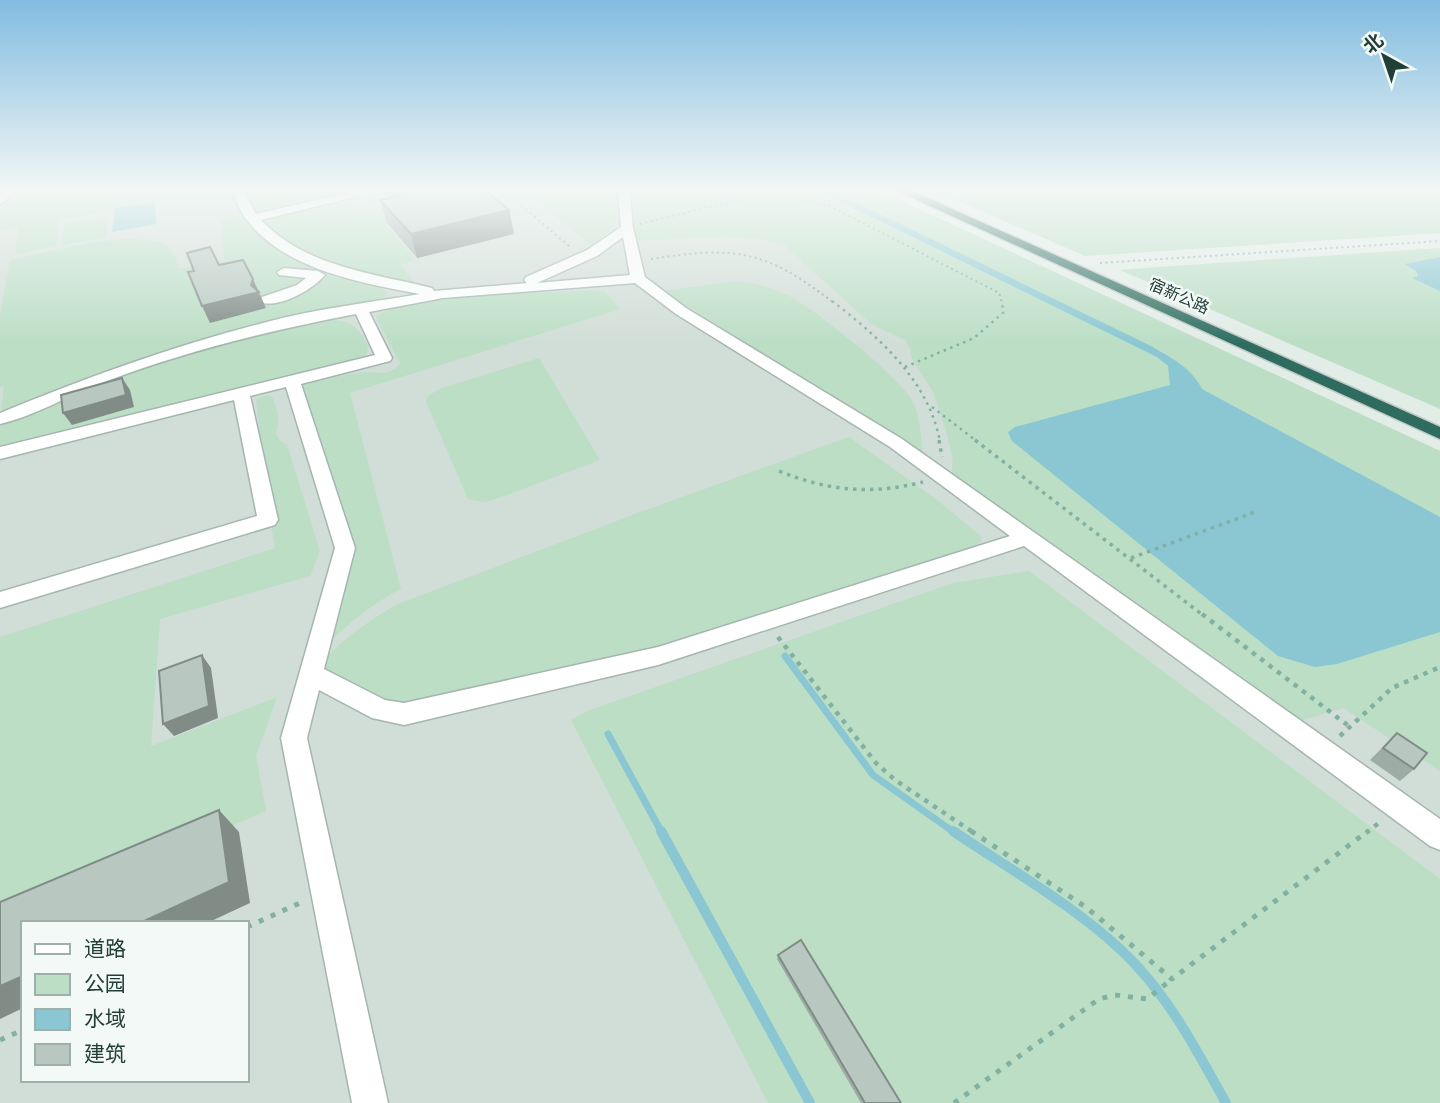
<svg xmlns="http://www.w3.org/2000/svg" width="1440" height="1103" font-family="Karla,'Noto Sans SC',sans-serif">
  <rect width="100%" height="100%" fill="#e3ede8"/>
  <path fill="#d1ddd7" fill-rule="evenodd" d="M0 191H880L1440 451V1103H0ZM23 923H247V1080H23Z"/>
  <g fill="#bbdec5">
    <polygon points="24,191 217,191 109,208 108,211 58,220 56,246 15,254 19,227 0,230 0,208"/>
    <polygon points="256,191 353,191 355,193 260,215 256,214 246,196"/>
    <path d="M524 191H616C621 218 614 231 591 245Z"/>
    <path d="M634 191H880L1440 451V771L1343 708 1294 723 951 478 953 460 946 431 933 392 912 359 910 348 905 340 871 324 783 244C736 231 683 239 635 241Z"/>
    <polygon points="935,191 1440,191 1440,233 1085,256"/>
    <polygon points="383,194 387,199 441,210 385,223 415,260 400,265 417,285 352,270 299,249 263,221 337,204 350,204 368,216 377,213 365,198"/>
    <path d="M241 216C266 245 298 265 335 276 351 281 373 282 387 292L384 297 372 302 258 326 4 412 1 410 4 386 0 387V316L10 260C46 253 142 224 171 249 177 255 177 263 178 269L224 260 221 219Z"/>
    <polygon points="107,217 107,237 62,245 64,225"/>
    <polygon points="1440,248 1440,409 1120,270 1157,267"/>
    <path d="M735 281C755 283 773 287 791 297 819 313 893 372 910 397 920 411 921 437 923 454L663 291Z"/>
    <path d="M594 290 605 292 620 309 350 393 401 589C371 604 348 624 324 647L352 547 299 386 344 375 367 372 385 373 395 369 400 363 376 317C403 294 551 293 594 290Z"/>
    <path d="M322 320C342 320 354 320 364 339 368 346 369 348 366 355L358 361 0 450V426C101 378 211 341 322 320Z"/>
    <polygon points="539,358 600,460 493,500 483,502 468,499 426,402 429,395 442,388"/>
    <path d="M268 395 273 398C278 411 280 420 276 434L280 441 287 445 320 551 310 576 160 619 151 746 277 697 256 756 266 811 0 924V637L275 548 256 433 259 427 256 399Z"/>
    <path d="M849 437 936 499 982 537 980 542 966 551 660 649 407 706C376 701 349 687 325 668V658C348 636 370 619 398 604L635 514Z"/>
    <polygon points="1029,571 1440,879 1440,1103 768,1103 571,720 590,710 953,583"/>
  </g>
  <g fill="#8ac7d3">
    <path d="M819 191H832L1149 345C1170 357 1191 367 1202 389L1440 517V632L1337 664 1315 667 1278 656 1012 441 1008 432 1015 427 1170 385 1168 366 1157 357Z"/>
    <polygon points="155,202 156,224 112,232 115,208"/>
    <polygon points="1440,257 1440,291 1412,278 1418,276 1416,271 1405,264"/>
  </g>
  <g fill="none" stroke-linecap="round" stroke-linejoin="round">
    <g stroke="#8ac7d3" stroke-width="7">
      <polyline points="785,656 873,775 955,833"/>
      <polyline points="608,734 662,833"/>
    </g>
    <g stroke="#8ac7d3" stroke-width="10">
      <polyline points="661,831 810,1103"/>
      <path d="M953 831C1012 871 1086 912 1135 964 1173 1004 1199 1055 1226 1103"/>
    </g>
    <defs>
      <g id="minor">
        <polygon points="5,191 18,191 0,204 0,194"/>
        <path d="M232 191H244L256 214 354 191H374L372 193 261 220C306 267 372 273 432 288L434 291 527 283 524 280 526 277 587 250 621 227 618 191H630L633 228 645 277 686 308 902 439 1440 819V850L1430 846 1024 546 658 665 404 725 372 718 319 690 307 738 388 1103H352L281 738 335 548 286 387 250 396 278 520 275 525 0 608V592L257 516 234 400 0 459V447L375 355 356 314C267 331 183 352 99 384 66 397 34 416 0 424V413C86 378 172 346 263 323 314 309 367 303 420 294 361 283 280 269 244 216 239 208 236 199 232 191ZM623 237 630 275 537 283 597 256ZM635 283 676 314 890 447 1010 536 658 647 404 703 385 700 324 669 355 548 301 384 390 361 392 358 369 312 443 298Z"/>
        <path d="M284 268 318 271 325 275C312 290 282 307 262 303L260 300 262 297 297 285 306 278 279 275 277 272Z"/>
      </g>
      <polygon id="highway" points="897,191 912,191 1440,427 1440,439"/>
    </defs>
    <use href="#minor" stroke="#a5b5af" stroke-width="3"/>
    <use href="#highway" stroke="#c1c9c7" stroke-width="3"/>
    <g stroke="#82b1a3" stroke-width="2" stroke-dasharray="2 3.5" stroke-linecap="butt">
      <polyline points="505,191 570,247"/>
      <polyline points="640,224 733,201 772,197 806,201 830,206 999,293 1002,303"/>
      <path d="M651 259C736 246 764 249 834 303"/>
      <polyline points="1100,263 1440,241"/>
    </g>
    <g stroke="#82b1a3" stroke-width="2.5" stroke-dasharray="2.5 4.5" stroke-linecap="butt">
      <path d="M832 301C879 337 929 381 940 442"/>
      <polyline points="905,367 974,338 1004,312 1001,301"/>
      <polyline points="932,407 978,442"/>
    </g>
    <g stroke="#82b1a3" stroke-width="3.5" stroke-dasharray="3.5 5" stroke-linecap="butt">
      <polyline points="939,440 942,457"/>
      <polyline points="975,440 1204,616"/>
      <path d="M779 471C828 491 871 495 923 482"/>
      <polyline points="1131,558 1255,512"/>
    </g>
    <g stroke="#82b1a3" stroke-width="4.5" stroke-dasharray="4.5 6" stroke-linecap="butt">
      <polyline points="1202,614 1350,727"/>
      <polyline points="778,637 876,763 895,780 974,833"/>
      <polyline points="1340,736 1392,688 1440,667"/>
      <polyline points="1366,833 1380,822"/>
    </g>
    <g stroke="#82b1a3" stroke-width="5" stroke-dasharray="5 8" stroke-linecap="butt">
      <polyline points="971,831 1087,908 1172,979 1368,831"/>
      <polyline points="247,927 302,902"/>
      <polyline points="0,1040 23,1030"/>
      <polyline points="954,1103 1099,999 1115,995 1147,999 1172,979"/>
    </g>
    <use href="#minor" fill="#fff" fill-rule="evenodd"/>
    <use href="#highway" fill="#2d6c5f" fill-rule="evenodd"/>
  </g>
  <g fill="#9eaca6">
    <polygon points="381,191 486,191 509,210 514,234 417,258 387,223 380,200 389,198"/>
    <polygon points="1397,733 1414,769 1400,781 1370,760"/>
    <polygon points="778,955 901,1103 861,1103 777,959"/>
  </g>
  <g fill="#818c87">
    <polygon points="509,210 514,234 417,258 411,234"/>
    <polygon points="253,279 266,308 210,323 202,306 251,285"/>
    <polygon points="122,378 130,390 134,407 72,425 63,413"/>
    <polygon points="202,655 211,668 218,718 174,736 163,724"/>
    <polygon points="219,810 239,832 250,903 207,923 140,923"/>
    <polygon points="23,976 23,1008 0,1019 0,986"/>
  </g>
  <g fill="#b8c8c1" stroke="#818c87" stroke-width="2">
    <polygon points="397,191 486,191 509,210 411,234 380,200 401,196"/>
    <polygon points="210,247 219,265 243,260 253,279 251,285 259,292 202,306 188,272 194,271 187,253"/>
    <polygon points="122,378 126,395 63,413 61,395"/>
    <polygon points="202,655 209,706 163,724 159,671"/>
    <polygon points="1397,733 1427,753 1414,769 1383,748"/>
    <polygon points="219,810 229,882 140,923 23,923 23,976 0,986 0,902"/>
    <polygon points="801,940 901,1103 865,1103 778,955"/>
  </g>
  <linearGradient id="sky" x2="0" y2="1"><stop stop-color="#82bce0"/><stop offset="0.55" stop-color="#f2f7f5"/><stop offset="1" stop-color="#f2f7f5" stop-opacity="0"/></linearGradient>
  <rect width="1440" height="345" fill="url(#sky)"/>
  <g text-anchor="middle" dominant-baseline="central" stroke-width="5" stroke-linejoin="round" paint-order="stroke">
    <g font-size="16" fill="#223f37" stroke="#f3f9f6">
      <text transform="translate(1179 296) rotate(24)">宿新公路</text>
    </g>
  </g>
  <rect x="21" y="921" width="228" height="161" fill="#f3f9f6" stroke="#9fafaa" stroke-width="2"/>
  <rect x="35" y="944" width="35" height="10" fill="#ffffff" stroke="#9fafaa" stroke-width="2"/>
  <text x="84" y="956" font-size="21" fill="#223f37">道路</text>
  <rect x="35" y="974" width="35" height="21" fill="#bbdec5" stroke="#9fafaa" stroke-width="2"/>
  <text x="84" y="991" font-size="21" fill="#223f37">公园</text>
  <rect x="35" y="1009" width="35" height="21" fill="#8ac7d3" stroke="#9fafaa" stroke-width="2"/>
  <text x="84" y="1026" font-size="21" fill="#223f37">水域</text>
  <rect x="35" y="1044" width="35" height="21" fill="#b8c8c1" stroke="#9fafaa" stroke-width="2"/>
  <text x="84" y="1061" font-size="21" fill="#223f37">建筑</text>
  <g transform="translate(1384 56) rotate(320)" stroke="#f3f9f6" stroke-width="5" paint-order="stroke">
  <path d="M0-5L12 26L0 18L-12 26Z" fill="#223f37"/>
  <text y="-10" font-size="19" font-weight="bold" text-anchor="middle" fill="#223f37">北</text>
  </g>
</svg>
